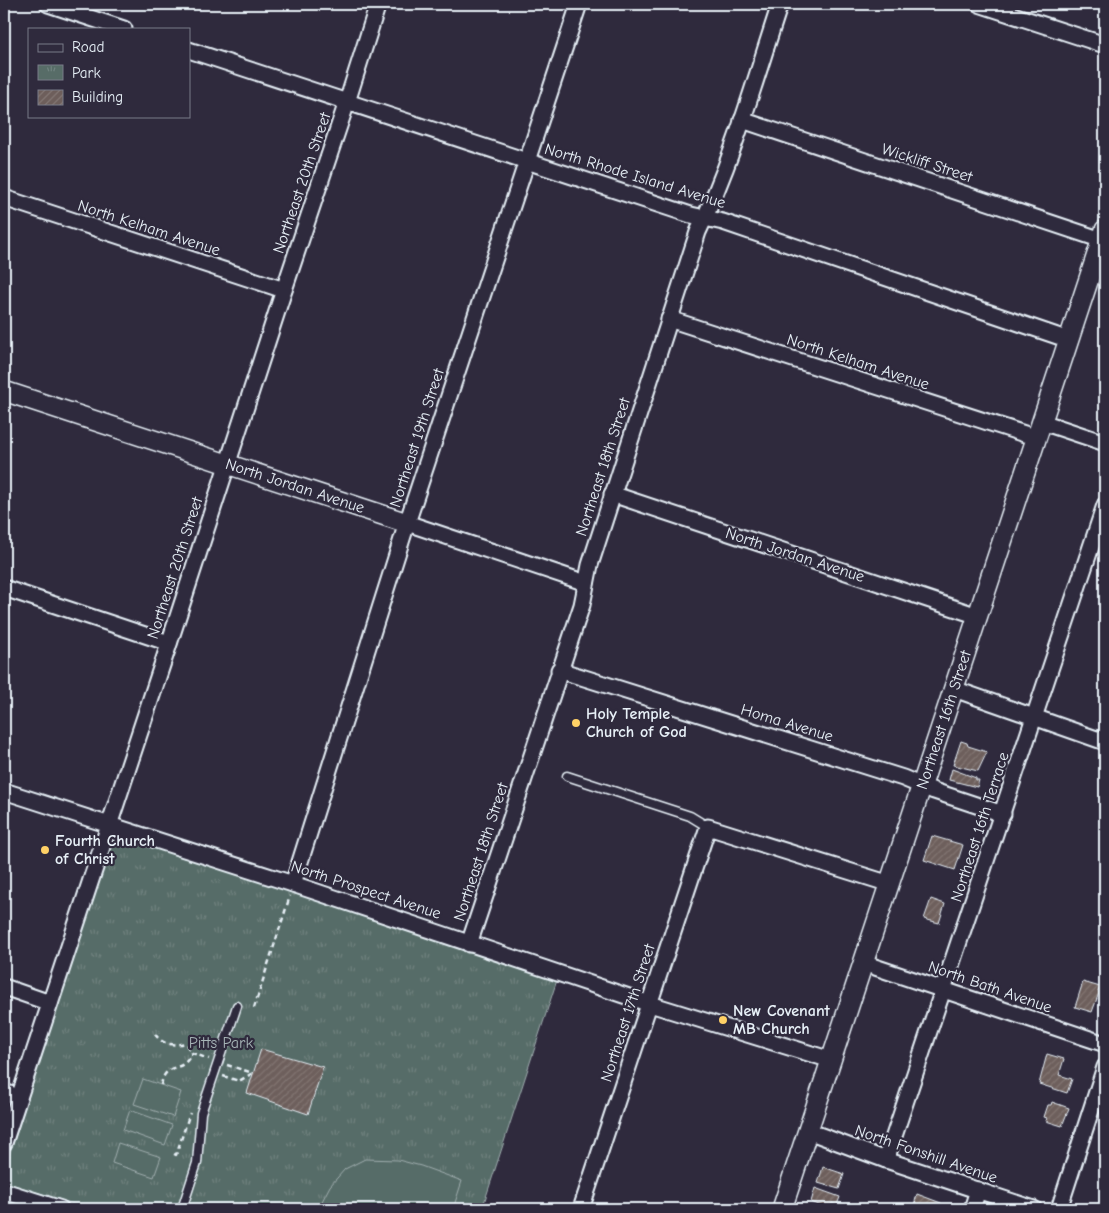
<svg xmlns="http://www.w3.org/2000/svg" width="1109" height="1213" font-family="'Comic Neue',sans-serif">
  <defs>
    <pattern id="park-tufts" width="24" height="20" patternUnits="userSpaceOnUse" patternTransform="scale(1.25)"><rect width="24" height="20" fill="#576c67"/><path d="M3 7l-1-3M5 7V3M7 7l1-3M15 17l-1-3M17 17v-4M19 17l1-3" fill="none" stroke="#6f817e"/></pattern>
    <pattern id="building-hatch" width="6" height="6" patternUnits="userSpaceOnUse" patternTransform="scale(1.25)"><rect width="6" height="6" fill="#6d5e5b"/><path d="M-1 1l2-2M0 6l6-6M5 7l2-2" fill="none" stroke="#827673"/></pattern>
  </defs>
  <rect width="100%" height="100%" fill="#2f2a3d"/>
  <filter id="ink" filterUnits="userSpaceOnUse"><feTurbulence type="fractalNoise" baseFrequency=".02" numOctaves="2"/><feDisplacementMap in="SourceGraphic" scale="10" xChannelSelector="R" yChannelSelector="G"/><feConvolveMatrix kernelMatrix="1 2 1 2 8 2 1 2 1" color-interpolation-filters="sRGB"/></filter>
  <g filter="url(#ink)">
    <polygon fill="url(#park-tufts)" stroke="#a0aeb0" points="117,837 124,837 557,980 482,1209 89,1209 5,1182 4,1171 111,845"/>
    <g fill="#576c67" stroke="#a0aeb0">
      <polygon points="143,1079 181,1092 173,1117 134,1104"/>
      <polygon points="130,1110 172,1125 165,1145 123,1130"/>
      <polygon points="118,1143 161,1157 154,1177 112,1163"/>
      <polygon points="365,1159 398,1160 421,1166 462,1181 453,1209 318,1209 330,1186 345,1169"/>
    </g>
    <g fill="url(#building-hatch)" stroke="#e8f1f8">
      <polygon points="961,741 967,743 968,746 987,752 978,771 953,765"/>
      <polygon points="952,769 976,778 976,780 979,780 977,787 949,780"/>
      <polygon points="932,836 963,845 955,870 924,860"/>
      <polygon points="931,899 945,904 939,923 924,919"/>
      <polygon points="1083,982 1100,987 1098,992 1099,993 1092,1012 1075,1007"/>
      <polygon points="4,1044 8,1047 6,1054 10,1056 6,1066 4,1065"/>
      <polygon points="261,1049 323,1067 308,1114 247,1093"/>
      <polygon points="1047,1054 1064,1059 1059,1075 1072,1079 1067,1093 1039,1084"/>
      <polygon points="1052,1102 1069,1108 1062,1126 1046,1121 1047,1118 1044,1117 1048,1105 1051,1105"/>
      <polygon points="823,1167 844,1174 839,1189 818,1183"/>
      <polygon points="815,1188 840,1197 837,1205 832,1203 830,1209 811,1202"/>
      <polygon points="917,1194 941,1203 940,1208 944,1209 913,1209"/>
    </g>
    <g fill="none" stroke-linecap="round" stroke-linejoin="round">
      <defs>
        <g id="service">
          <polyline points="567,776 690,816 708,827"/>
          <polyline points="182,1209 197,1163 201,1113 237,1006"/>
        </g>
        <g id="minor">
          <polyline points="48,4 124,29"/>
          <polyline points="979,4 1105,45"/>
          <polyline points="189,50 691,215 723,222 1069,340"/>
          <polyline points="742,120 1102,240"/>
          <polyline points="4,198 284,290"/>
          <polyline points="669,319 1037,438"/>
          <polyline points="1042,422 1105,443"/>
          <polyline points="612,494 978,616"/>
          <polyline points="407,523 586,583"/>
          <polyline points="4,588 169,643"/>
          <polyline points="559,670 903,778 934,791 1003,814"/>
          <polyline points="954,689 1105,742"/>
          <polyline points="4,791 293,884 650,1004 831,1060"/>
          <polyline points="293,884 407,523 579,4"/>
          <path d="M469 944 582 605 590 565 698 232C733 160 755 80 780 4"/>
          <polyline points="863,963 1105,1044"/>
          <polyline points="4,987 50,1003"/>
          <polyline points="4,1092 19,1097"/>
          <polyline points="808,1131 886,1160 1034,1209"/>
          <polyline points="4,1143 168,647 284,290 347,102 378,4"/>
          <polyline points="886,1160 1105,505"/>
          <polyline points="4,1191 61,1209"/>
          <polyline points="581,1209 708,827 890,884"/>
          <polyline points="972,1209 978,1190"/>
          <polyline points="1059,1209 1105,1067"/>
        </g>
        <g id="tertiary">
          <polyline points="4,391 407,523"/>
          <polyline points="782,1209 1105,230"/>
        </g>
      </defs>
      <use href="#service" stroke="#e8f1f8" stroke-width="11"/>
      <use href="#minor" stroke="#e8f1f8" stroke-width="19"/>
      <use href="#tertiary" stroke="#e8f1f8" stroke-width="22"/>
      <g stroke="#e8f1f8" stroke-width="2.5" stroke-dasharray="5 4" stroke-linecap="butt">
        <polyline points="254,1008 290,896"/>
        <path d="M155 1034C162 1045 173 1046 185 1043L192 1053 209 1059"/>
        <polyline points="227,1065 253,1073"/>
        <polyline points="223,1076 239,1081 253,1073"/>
        <path d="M161 1085C162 1081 163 1076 166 1073 175 1063 182 1072 192 1053"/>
        <polyline points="174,1154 176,1155 190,1113"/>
      </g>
      <use href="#service" stroke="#2f2a3d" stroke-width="8"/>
      <use href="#minor" stroke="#2f2a3d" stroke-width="15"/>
      <use href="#tertiary" stroke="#2f2a3d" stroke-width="19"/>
    </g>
  </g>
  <g fill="#ffd166" stroke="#2f2a3d" stroke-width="2">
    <circle cx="576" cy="723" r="5"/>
    <circle cx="45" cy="850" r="5"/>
    <circle cx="723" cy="1020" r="5"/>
  </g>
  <g text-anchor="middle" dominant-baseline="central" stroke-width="4.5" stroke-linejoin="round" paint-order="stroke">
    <g font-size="16" fill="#e8f1f8" stroke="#2f2a3d">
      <text transform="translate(927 163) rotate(18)">Wickliff Street</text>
      <text transform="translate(635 176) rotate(17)">North Rhode Island Avenue</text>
      <text transform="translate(302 183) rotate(-71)">Northeast 20th Street</text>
      <text transform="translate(149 228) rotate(18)">North Kelham Avenue</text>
      <text transform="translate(858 362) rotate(18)">North Kelham Avenue</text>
      <text transform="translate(417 438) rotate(-72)">Northeast 19th Street</text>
      <text transform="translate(603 467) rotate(-72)">Northeast 18th Street</text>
      <text transform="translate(295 486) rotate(18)">North Jordan Avenue</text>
      <text transform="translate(795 555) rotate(18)">North Jordan Avenue</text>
      <text transform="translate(175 568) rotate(-72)">Northeast 20th Street</text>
      <text transform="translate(944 720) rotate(-72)">Northeast 16th Street</text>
      <text transform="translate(787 723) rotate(17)">Homa Avenue</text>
      <text transform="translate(980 827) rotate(-72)">Northeast 16th Terrace</text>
      <text transform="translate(481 852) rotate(-72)">Northeast 18th Street</text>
      <text transform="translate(366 890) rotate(18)">North Prospect Avenue</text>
      <text transform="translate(990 987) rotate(19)">North Bath Avenue</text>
      <text transform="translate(628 1013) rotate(-72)">Northeast 17th Street</text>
      <text transform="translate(926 1154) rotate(19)">North Fonshill Avenue</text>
    </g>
    <g font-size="16" font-weight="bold" fill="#e8f1f8" stroke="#2f2a3d" text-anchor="start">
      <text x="586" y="714">Holy Temple<tspan x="586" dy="18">Church of God</tspan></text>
      <text x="55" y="841">Fourth Church<tspan x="55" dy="18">of Christ</tspan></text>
      <text x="733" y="1011">New Covenant<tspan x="733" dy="18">MB Church</tspan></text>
    </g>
    <g font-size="16" fill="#a7b5b7" stroke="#2f2a3d">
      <text x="221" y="1043">Pitts Park</text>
    </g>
  </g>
  <rect width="1109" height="1213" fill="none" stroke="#2f2a3d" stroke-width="20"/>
  <rect x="10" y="10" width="1089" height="1193" fill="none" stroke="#e8f1f8" stroke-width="2" filter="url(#ink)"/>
  <rect x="28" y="28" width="162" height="90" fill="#2f2a3d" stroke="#797a88"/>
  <rect x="38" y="44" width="25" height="8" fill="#2f2a3d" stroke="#797a88"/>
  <text x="72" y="52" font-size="15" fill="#e8f1f8">Road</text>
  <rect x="38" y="65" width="25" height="15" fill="url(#park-tufts)" stroke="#797a88"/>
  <text x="72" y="78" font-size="15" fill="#e8f1f8">Park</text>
  <rect x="38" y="90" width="25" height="15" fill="url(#building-hatch)" stroke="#797a88"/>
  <text x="72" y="102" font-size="15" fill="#e8f1f8">Building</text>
</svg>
